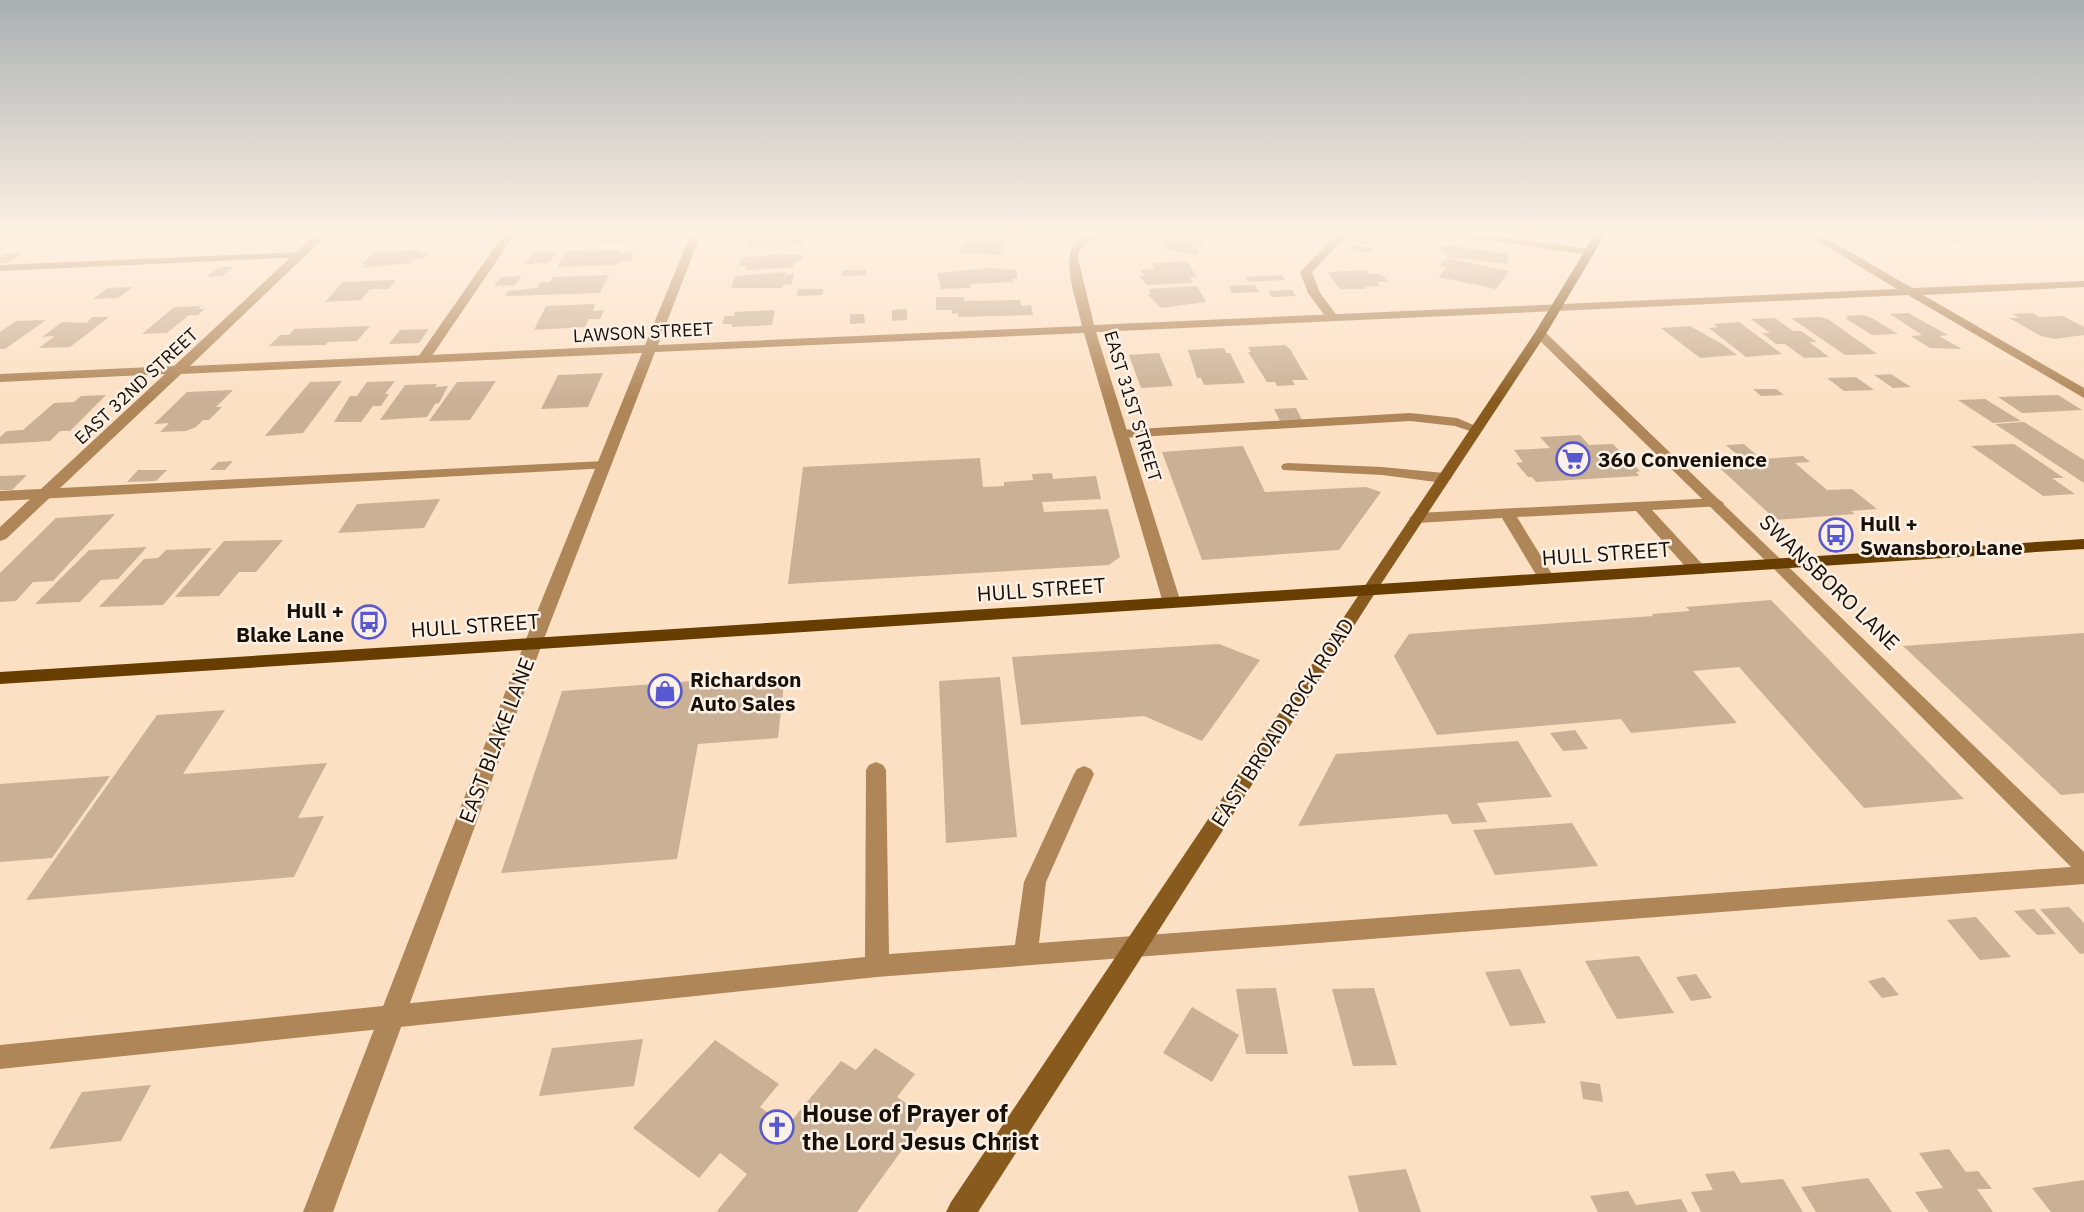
<svg xmlns="http://www.w3.org/2000/svg" width="2084" height="1212" font-family="'IBM Plex Sans',sans-serif">
  <rect width="100%" height="100%" fill="#fce0c4"/>
  <g fill="#cab095">
    <polygon points="383,231 442,231 438,235 425,236 420,241 371,242"/>
    <polygon points="600,231 639,231 637,237 626,237 623,243 593,243"/>
    <polygon points="1914,231 1945,231 1964,243 1933,242"/>
    <polygon points="1954,231 1986,231 1990,234 1983,234 1993,239 1978,242"/>
    <polygon points="1995,231 2019,231 2037,240 2014,241"/>
    <polygon points="1358,233 1375,235 1371,245 1354,242"/>
    <polygon points="1171,234 1206,242 1196,250 1202,251 1197,255 1162,249 1168,244 1160,242"/>
    <polygon points="967,236 1009,238 1002,255 959,253"/>
    <polygon points="806,237 804,245 746,247 749,238"/>
    <polygon points="1351,245 1374,249 1372,253 1348,250"/>
    <polygon points="1448,245 1509,254 1507,264 1446,257 1447,252 1439,251 1441,246"/>
    <polygon points="421,250 418,253 428,253 424,258 415,259 411,263 362,268 365,264 361,265 373,252"/>
    <polygon points="622,250 620,253 634,253 630,261 620,261 618,265 557,267 567,251"/>
    <polygon points="22,253 8,263 0,263 0,257 5,254"/>
    <polygon points="533,253 556,253 548,263 525,264"/>
    <polygon points="795,254 804,255 802,261 794,262 793,267 746,270 747,265 739,266 741,257"/>
    <polygon points="1445,259 1452,259 1509,271 1496,289 1439,277 1447,267 1439,266"/>
    <polygon points="1187,261 1197,277 1190,277 1193,283 1147,285 1139,276 1144,276 1141,270 1154,269 1151,263"/>
    <polygon points="219,267 233,267 222,276 207,277"/>
    <polygon points="989,268 1016,270 1018,279 1012,279 1013,282 970,284 971,288 941,289 937,273"/>
    <polygon points="843,270 866,270 866,275 842,276"/>
    <polygon points="1366,270 1370,274 1381,274 1388,282 1377,282 1380,286 1365,287 1366,289 1340,289 1327,272"/>
    <polygon points="786,272 785,275 794,274 792,284 783,285 782,288 731,288 735,276"/>
    <polygon points="609,275 600,293 505,296 508,291 537,288 541,282 550,282 553,277"/>
    <polygon points="1282,275 1285,280 1249,282 1246,277"/>
    <polygon points="521,276 515,285 494,286 501,277"/>
    <polygon points="396,280 389,289 370,289 361,300 325,302 343,282"/>
    <polygon points="1255,285 1259,292 1232,293 1229,286"/>
    <polygon points="1197,286 1206,302 1161,308 1147,294 1151,294 1148,289"/>
    <polygon points="133,287 118,298 93,299 108,288"/>
    <polygon points="798,289 824,289 822,295 797,296"/>
    <polygon points="1292,290 1296,296 1272,297 1268,291"/>
    <polygon points="936,297 964,297 964,301 1020,300 1021,306 1031,305 1033,315 958,317 958,313 952,314 952,310 936,310"/>
    <polygon points="595,304 593,311 604,310 600,319 589,319 585,327 534,330 546,306"/>
    <polygon points="201,306 198,309 205,309 198,315 189,315 167,333 142,334 174,307"/>
    <polygon points="907,309 907,320 892,321 892,310"/>
    <polygon points="775,310 772,325 732,327 732,324 722,324 725,316 734,316 735,312"/>
    <polygon points="1908,313 1948,335 1939,336 1962,349 1930,348 1911,336 1922,335 1890,314"/>
    <polygon points="2032,313 2039,317 2063,316 2084,327 2084,335 2054,339 2041,336 2009,318 2019,318 2013,314"/>
    <polygon points="850,314 864,314 865,323 850,324"/>
    <polygon points="1863,315 1872,318 1898,334 1872,335 1845,318 1849,318 1845,316"/>
    <polygon points="92,317 109,317 70,347 39,348 55,336 42,337 62,322 86,323"/>
    <polygon points="1820,317 1828,319 1877,354 1845,355 1791,318"/>
    <polygon points="1775,318 1793,331 1801,331 1817,342 1809,342 1829,357 1804,358 1785,344 1776,344 1762,333 1770,333 1751,319"/>
    <polygon points="46,320 5,349 0,349 0,332 16,321"/>
    <polygon points="1739,322 1782,354 1746,357 1709,328 1718,327 1713,324"/>
    <polygon points="370,326 357,341 328,342 325,345 269,346 280,335 289,335 294,329"/>
    <polygon points="1690,326 1722,344 1737,355 1700,358 1661,328"/>
    <polygon points="429,329 419,343 389,344 400,330"/>
    <polygon points="1285,345 1290,349 1308,380 1292,380 1295,385 1277,386 1275,382 1267,382 1248,352 1251,352 1248,347"/>
    <polygon points="1224,348 1226,353 1230,353 1245,383 1204,385 1201,378 1197,378 1188,350"/>
    <polygon points="1159,353 1173,386 1141,388 1129,355"/>
    <polygon points="603,373 588,407 541,409 558,375"/>
    <polygon points="1891,374 1911,387 1893,388 1874,375"/>
    <polygon points="1856,377 1874,390 1844,391 1827,378"/>
    <polygon points="342,381 303,433 265,436 310,382"/>
    <polygon points="395,381 385,394 389,394 381,406 373,406 361,422 334,422 350,396 357,396 367,382"/>
    <polygon points="496,381 470,420 429,421 457,382"/>
    <polygon points="437,384 435,387 448,386 439,403 435,404 427,417 380,420 405,385"/>
    <polygon points="1753,389 1776,389 1784,395 1761,396"/>
    <polygon points="233,390 216,407 222,407 209,420 203,420 196,427 186,431 160,432 169,423 154,424 187,392"/>
    <polygon points="106,395 70,431 60,431 50,441 0,444 0,437 7,431 23,430 54,403 74,402 81,396"/>
    <polygon points="2058,395 2082,410 2022,413 1998,397"/>
    <polygon points="1985,399 2021,421 1993,423 1958,400"/>
    <polygon points="1296,408 1303,422 1281,423 1274,409"/>
    <polygon points="2024,422 2084,460 2084,483 1995,424"/>
    <polygon points="1580,435 1589,445 1613,444 1640,471 1636,472 1639,476 1536,482 1532,477 1528,477 1516,463 1523,462 1514,450 1550,448 1540,437"/>
    <polygon points="1744,444 1761,459 1803,456 1810,462 1795,463 1827,490 1852,489 1877,509 1851,511 1855,514 1776,520 1711,460 1741,458 1726,445"/>
    <polygon points="2014,444 2064,478 2052,478 2075,494 2043,496 1971,446"/>
    <polygon points="1243,446 1265,492 1366,487 1381,492 1339,550 1202,560 1162,452"/>
    <polygon points="980,458 983,487 1004,486 1004,482 1033,480 1032,474 1052,473 1053,479 1096,476 1101,499 1042,502 1044,512 1108,509 1120,557 1109,565 788,584 803,467"/>
    <polygon points="233,461 225,470 210,470 218,462"/>
    <polygon points="138,470 167,470 156,481 127,482"/>
    <polygon points="27,475 12,490 0,490 0,476"/>
    <polygon points="440,499 424,528 338,533 357,504"/>
    <polygon points="115,514 53,581 33,582 16,601 0,602 0,573 56,518"/>
    <polygon points="283,540 256,572 239,572 219,596 175,597 224,541"/>
    <polygon points="147,547 118,579 101,580 80,602 35,604 89,550"/>
    <polygon points="212,548 163,605 99,607 144,559 158,558 166,550"/>
    <polygon points="1771,600 1964,799 1864,808 1739,667 1693,671 1737,723 1631,733 1621,719 1437,735 1394,656 1409,634 1653,616 1652,614 1690,611 1686,607"/>
    <polygon points="2084,633 2084,793 2061,795 1903,646"/>
    <polygon points="1219,644 1260,660 1202,741 1144,716 1021,725 1012,657"/>
    <polygon points="785,674 778,738 698,744 677,859 501,873 562,691"/>
    <polygon points="1000,677 1017,837 946,843 939,681"/>
    <polygon points="225,710 183,774 327,763 298,818 324,816 294,877 26,900 157,715"/>
    <polygon points="1575,730 1588,749 1563,751 1550,733"/>
    <polygon points="1518,741 1552,797 1477,803 1487,822 1452,824 1447,814 1298,826 1336,754"/>
    <polygon points="110,776 52,858 0,862 0,784"/>
    <polygon points="1572,823 1598,866 1495,875 1473,830"/>
    <polygon points="2069,907 2084,923 2084,953 2080,954 2040,909"/>
    <polygon points="2034,909 2056,934 2037,935 2014,911"/>
    <polygon points="1976,917 2011,957 1980,960 1947,920"/>
    <polygon points="1639,956 1674,1013 1617,1019 1585,961"/>
    <polygon points="1520,969 1546,1023 1510,1026 1485,972"/>
    <polygon points="1696,974 1712,998 1691,1001 1676,977"/>
    <polygon points="1884,977 1899,995 1882,998 1868,981"/>
    <polygon points="1276,988 1288,1054 1246,1054 1236,989"/>
    <polygon points="1374,988 1397,1065 1353,1066 1332,989"/>
    <polygon points="1192,1007 1239,1035 1212,1082 1163,1053"/>
    <polygon points="643,1039 634,1086 539,1096 552,1048"/>
    <polygon points="715,1040 779,1084 760,1107 787,1126 841,1061 856,1070 875,1048 915,1074 897,1097 926,1117 857,1212 719,1212 717,1211 747,1174 720,1153 699,1178 633,1128"/>
    <polygon points="1580,1081 1600,1084 1603,1102 1583,1099"/>
    <polygon points="151,1085 121,1141 49,1149 82,1092"/>
    <polygon points="1949,1149 1966,1172 1978,1171 1992,1189 1977,1189 1993,1212 1929,1212 1915,1192 1943,1188 1919,1153"/>
    <polygon points="1406,1169 1421,1212 1359,1212 1348,1176"/>
    <polygon points="1734,1171 1741,1183 1783,1179 1803,1212 1701,1212 1691,1192 1713,1190 1705,1174"/>
    <polygon points="1868,1178 1892,1212 1816,1212 1801,1187"/>
    <polygon points="2084,1180 2084,1212 2051,1212 2032,1188"/>
    <polygon points="1628,1191 1636,1205 1681,1199 1688,1212 1598,1212 1590,1196"/>
  </g>
  <g fill="none" stroke-linecap="round" stroke-linejoin="round">
    <g fill="#af8658" fill-rule="evenodd">
      <polygon points="506,231 517,231 427,363 417,363 416,360"/>
      <polygon points="1340,231 1351,231 1312,272 1320,293 1338,317 1332,321 1328,320 1308,293 1300,272"/>
      <polygon points="301,252 306,255 305,257 0,271 0,265"/>
      <polygon points="1410,413 1457,418 1483,429 1476,433 1455,426 1410,421 1121,438 1114,434 1121,430"/>
      <polygon points="604,461 611,465 609,468 0,501 0,491"/>
      <polygon points="1288,463 1382,467 1444,473 1452,478 1444,483 1382,475 1283,470 1281,467 1283,464"/>
      <polygon points="1716,498 1724,503 1721,506 1652,510 1704,566 1706,570 1704,574 1692,574 1636,511 1517,517 1555,579 1547,584 1541,583 1502,518 1417,523 1409,518 1417,513"/>
      <polygon points="876,762 883,765 886,770 889,954 1015,945 1024,882 1074,774 1077,769 1084,766 1091,769 1094,774 1046,882 1039,943 2084,866 2084,884 877,977 0,1069 0,1045 865,957 866,770 869,765"/>
    </g>
    <g fill="#af8658" fill-rule="evenodd">
      <path d="M319 231H331L190 366 645 345 692 231H702L658 345 1082 326C1075 292 1048 231 1104 231L1080 249 1078 258 1094 325 1897 289 1801 231H1814L1912 288 2084 281V287L1923 295 2084 388V398L1908 295 1096 332 1181 603 1172 608 1163 603 1084 333 655 352 542 644 333 1212H303L524 644 642 353 181 374 6 539 0 541V527L165 374 0 382V374L174 366Z"/>
      <polygon points="1425,231 1457,231 1590,249 1595,252 1590,255"/>
      <polygon points="1540,330 1544,331 2084,852 2084,875 2076,872 1774,569 1536,337 1534,334"/>
    </g>
    <polygon fill="#895a1e" fill-rule="evenodd" points="1597,231 1607,231 1546,334 1377,590 978,1212 946,1212 951,1202 1534,334"/>
    <polygon fill="#683e00" fill-rule="evenodd" points="2084,539 2084,549 0,684 0,672"/>
  </g>
  <linearGradient id="sky" x2="0" y2="1"><stop stop-color="#a9b0b2"/><stop offset="0.58" stop-color="#fef1e4"/><stop offset="1" stop-color="#fef1e4" stop-opacity="0"/></linearGradient>
  <rect width="2084" height="401" fill="url(#sky)"/>
  <defs>
    <symbol id="supermarket-ring" viewBox="-11 -11 22 22"><circle r="9.5" fill="#fcf1e6" stroke="#5859d1" stroke-width="1.5"/><path d="M-6-5.5h2.5l.6 2H6L4.5 2H-2.5L-4.4-4H-6ZM-1.5 3.2a1.3 1.3 0 1 0 .1 0ZM3 3.2a1.3 1.3 0 1 0 .1 0Z" fill="#5859d1"/></symbol>
    <symbol id="bus-ring" viewBox="-11 -11 22 22"><circle r="9.5" fill="#fcf1e6" stroke="#5859d1" stroke-width="1.5"/><path d="M-5-6H5V4H4V6H2V4H-2V6H-4V4H-5ZM-3.5-4V0h7V-4ZM-3.5 1.2v1.5H-2V1.2ZM2 1.2v1.5H3.5V1.2Z" fill="#5859d1"/></symbol>
    <symbol id="shop-ring" viewBox="-11 -11 22 22"><circle r="9.5" fill="#fcf1e6" stroke="#5859d1" stroke-width="1.5"/><path d="M-5-2.5h2.3a2.7 3.5 0 0 1 5.4 0H5L5.5 6h-11ZM-1.5-2.5h3a1.5 2.3 0 0 0-3 0Z" fill="#5859d1"/></symbol>
    <symbol id="church-ring" viewBox="-11 -11 22 22"><circle r="9.5" fill="#fcf1e6" stroke="#5859d1" stroke-width="1.5"/><path d="M-1.2-6h2.4v3.5h3.3v2.4h-3.3V6h-2.4V-.1h-3.3v-2.4h3.3Z" fill="#5859d1"/></symbol>
  </defs>
  <g fill-rule="evenodd">
    <use href="#supermarket-ring" x="1554" y="440" width="38" height="38"/>
    <use href="#bus-ring" x="1817" y="516" width="38" height="38"/>
    <use href="#bus-ring" x="350" y="603" width="38" height="38"/>
    <use href="#shop-ring" x="646" y="672" width="38" height="38"/>
    <use href="#church-ring" x="758" y="1108" width="38" height="38"/>
  </g>
  <g text-anchor="middle" dominant-baseline="central" stroke-width="5" stroke-linejoin="round" paint-order="stroke">
    <g font-size="18" fill="#180f06" stroke="#fcf1e6">
      <text transform="translate(643 332) rotate(-3)">LAWSON STREET</text>
      <text transform="translate(136 386) rotate(-43)">EAST 32ND STREET</text>
      <text transform="translate(1133 406) rotate(73)">EAST 31ST STREET</text>
    </g>
    <g font-size="21" font-weight="bold" fill="#180f06" stroke="#fcf1e6" text-anchor="start">
      <text x="1598" y="459">360 Convenience</text>
      <text x="1860" y="523">Hull +<tspan x="1860" dy="24">Swansboro Lane</tspan></text>
      <text x="344" y="610" text-anchor="end">Hull +<tspan x="344" dy="24">Blake Lane</tspan></text>
      <text x="690" y="679">Richardson<tspan x="690" dy="24">Auto Sales</tspan></text>
    </g>
    <g font-size="21" fill="#180f06" stroke="#fcf1e6">
      <text transform="translate(1606 553) rotate(-4)">HULL STREET</text>
      <text transform="translate(1830 582) rotate(44)">SWANSBORO LANE</text>
      <text transform="translate(1041 589) rotate(-4)">HULL STREET</text>
      <text transform="translate(475 625) rotate(-4)">HULL STREET</text>
      <text transform="translate(1282 722) rotate(-57)">EAST BROAD ROCK ROAD</text>
      <text transform="translate(496 740) rotate(-69)">EAST BLAKE LANE</text>
    </g>
    <g font-size="24" font-weight="bold" fill="#180f06" stroke="#fcf1e6" text-anchor="start">
      <text x="802" y="1113">House of Prayer of<tspan x="802" dy="28">the Lord Jesus Christ</tspan></text>
    </g>
  </g>
</svg>
